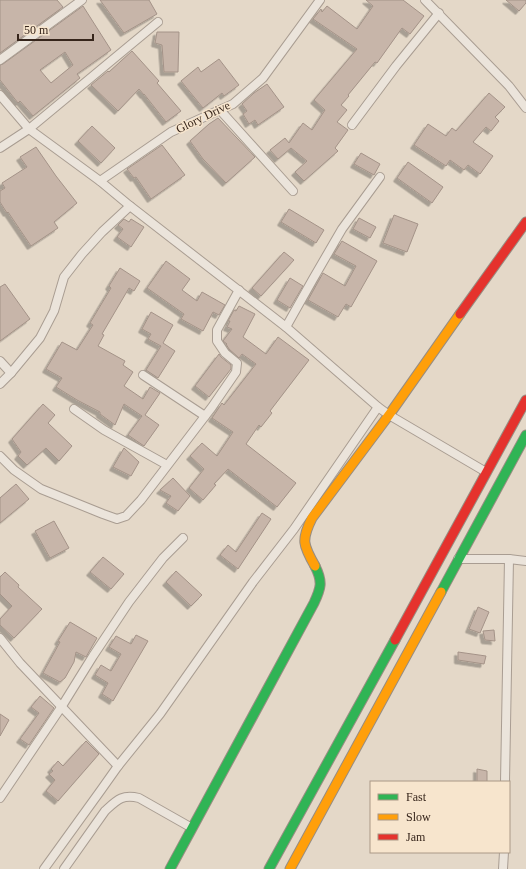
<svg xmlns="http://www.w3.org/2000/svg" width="526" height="869" font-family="'Times New Roman',serif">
  <defs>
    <filter id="shadow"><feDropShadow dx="-3.5" dy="3.5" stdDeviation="0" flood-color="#0004"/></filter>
  </defs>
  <rect width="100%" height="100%" fill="#e4d8c8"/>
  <g fill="#c7b5a9" stroke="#a49388" fill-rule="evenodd" filter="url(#shadow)">
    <polygon points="0,0 57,0 63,7 0,53"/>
    <polygon points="100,0 149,0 157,14 124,33"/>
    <polygon points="366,0 403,0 424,16 410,34 402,28 377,63 375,62 348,95 349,96 341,105 347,110 337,122 348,130 335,148 338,151 304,181 295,172 307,161 291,148 278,159 270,150 285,138 289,143 303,123 312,130 325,110 314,100 357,49 313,19 321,9 322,12 327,6 357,29 373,6"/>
    <polygon points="506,0 526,0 526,3 519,11"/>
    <path d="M83 6 111 50 77 74 80 78 33 116 20 101 18 103 0 80V65L3 64ZM65 52 73 65 51 83 40 70Z"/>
    <polygon points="157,32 179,32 178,72 164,72 162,45 155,43"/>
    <polygon points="132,51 159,81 157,83 181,111 166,122 144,94 144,95 139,89 118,111 91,85 108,71 109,72"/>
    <polygon points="219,59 239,85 224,96 222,93 203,108 181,81 198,67 201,72"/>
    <polygon points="267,84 284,107 258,125 255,120 249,124 243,114 247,111 242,104 254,93"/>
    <polygon points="489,93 505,107 495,117 499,121 491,131 486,127 473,142 493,156 480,174 468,165 464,170 450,160 446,166 414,145 428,124 446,136 452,128 456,131"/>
    <polygon points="218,118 255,157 226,183 203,159 190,141 209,124"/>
    <polygon points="92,126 115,148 101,163 78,141"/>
    <polygon points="162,145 185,175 151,199 136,177 134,178 127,169"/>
    <polygon points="36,147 56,176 77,203 54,222 58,228 31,246 8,212 7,213 0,202 0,191 5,188 2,183 27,167 20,157"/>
    <polygon points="361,153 380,164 374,175 354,164"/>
    <polygon points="408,162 443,187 432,203 397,178"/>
    <polygon points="289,209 324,230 316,243 281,222"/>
    <polygon points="394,215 418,224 407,252 383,243"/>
    <polygon points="359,218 376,227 370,238 353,229"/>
    <polygon points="124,219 129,222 131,219 144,227 131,247 117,237 123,229 118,225"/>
    <polygon points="342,241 377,261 351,307 346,304 338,317 308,300 323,273 345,286 356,266 334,254"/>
    <polygon points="284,252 294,260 261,296 252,288"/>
    <polygon points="166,261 190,279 182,290 197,301 202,292 225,305 219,315 213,312 203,331 181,319 184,314 147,288"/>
    <polygon points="120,268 140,281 134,291 129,288 102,334 104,335 98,346 125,361 123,365 133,372 124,386 143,399 150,387 160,393 145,415 159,425 144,446 128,435 142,416 124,404 115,425 100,414 100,412 77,400 56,387 62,378 46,369 62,342 77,350 93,325 90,323 111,288 109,286"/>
    <polygon points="290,278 303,286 290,308 277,300"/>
    <polygon points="5,284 30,319 0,341 0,287"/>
    <polygon points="239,306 255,314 243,337 266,354 278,337 309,360 270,411 272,413 261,427 259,425 246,444 296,483 277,507 228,469 214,484 216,485 203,500 189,488 204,469 190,456 202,443 217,456 233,432 212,418 222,403 224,405 256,364 242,354 239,358 229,349 226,344 227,344 223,341 232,329 227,327 230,321 228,321 234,310 236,311"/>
    <polygon points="151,312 173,325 163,343 175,351 158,378 146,370 161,346 148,339 151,334 142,329"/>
    <polygon points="219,354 221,357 231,365 231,369 209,397 195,386"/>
    <polygon points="43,404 55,415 48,423 72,446 59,461 46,448 27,465 18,456 21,452 12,439"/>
    <polygon points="124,448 139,462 131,476 113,467"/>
    <polygon points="173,478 190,496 178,511 166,503 171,496 160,490"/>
    <polygon points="16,484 29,499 0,523 0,498"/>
    <polygon points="262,513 271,519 238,569 220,555 228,545 236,552"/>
    <polygon points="54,521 69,548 50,558 35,531"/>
    <polygon points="103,557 124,574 111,589 90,572"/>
    <polygon points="176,571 202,595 191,606 166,582"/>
    <polygon points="5,572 19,585 18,587 42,609 14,638 0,625 0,619 12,606 0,594 0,577"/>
    <polygon points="478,607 489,612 480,633 469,629"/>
    <polygon points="70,622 97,638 86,657 76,652 74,662 65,678 60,682 43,673 60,642 58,641"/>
    <polygon points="494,630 495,641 485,640 483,631"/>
    <polygon points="136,635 148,641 113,701 102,694 108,683 95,675 101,665 111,671 121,654 109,647 116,636 131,644"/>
    <polygon points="458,652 486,656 484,664 458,660"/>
    <polygon points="40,696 54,708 29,745 20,739 39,713 31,707"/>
    <polygon points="0,714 9,720 0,736"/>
    <polygon points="86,741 99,754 58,801 46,791 55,780 49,774 53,771 51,769 58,761 63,766"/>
    <polygon points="477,769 487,771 487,782 477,782"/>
  </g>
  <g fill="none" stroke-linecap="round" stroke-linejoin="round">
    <defs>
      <g id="street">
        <polyline points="425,0 509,86 526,108"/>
        <polyline points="0,60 82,0"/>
        <polyline points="0,95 29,129 100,181 130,206 286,327 378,407 389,415 486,472"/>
        <polyline points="220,110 293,191"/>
        <polyline points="352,125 396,66 439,13"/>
        <polyline points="0,148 29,129 158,22"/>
        <polyline points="100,181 171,132 233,104 263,78 320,0"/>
        <polyline points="286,327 313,279 342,229 380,177"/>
        <polyline points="0,361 11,373"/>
        <polyline points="143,375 205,416"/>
        <polyline points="0,384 11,373 40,338 54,311 64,277 82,254 102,232 130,206"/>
        <polyline points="74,409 104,430 167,465"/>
        <polyline points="0,456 14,470 41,489 103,514 117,519 126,516 141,500 212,407 236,372 237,363 225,353 217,341 217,330 239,290"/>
        <polyline points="458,559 509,559 526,561"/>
        <polyline points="0,638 20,663 118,766"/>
        <polyline points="505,782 509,559"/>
        <polyline points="0,798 62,706 93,656 129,602 163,558 183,538"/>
        <polyline points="44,869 101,790 118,766 160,714 253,582 294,529 378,407"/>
        <path d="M64 869 105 811C117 800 122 794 139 798L192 828"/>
        <polyline points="503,869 504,852"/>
      </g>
      <g id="fast">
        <polyline points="441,592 526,435"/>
        <path d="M170 869 314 603C321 588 323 582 315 566"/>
        <polyline points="269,869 395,640"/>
      </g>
      <g id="slow">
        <path d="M315 566C303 545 301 540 312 518L389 415 460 314"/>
        <polyline points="290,869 441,592"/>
      </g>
      <g id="jam">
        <polyline points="460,314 526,222"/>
        <polyline points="395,640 526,400"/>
      </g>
    </defs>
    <use href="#street" stroke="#a99d92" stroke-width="10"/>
    <use href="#fast" stroke="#988d82" stroke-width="11"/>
    <use href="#slow" stroke="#988d82" stroke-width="11"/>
    <use href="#jam" stroke="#988d82" stroke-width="11"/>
    <use href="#street" stroke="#ebe4db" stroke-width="8"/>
    <use href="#fast" stroke="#30b455" stroke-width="9"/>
    <use href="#slow" stroke="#ff9f0a" stroke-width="9"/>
    <use href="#jam" stroke="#e5322d" stroke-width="9"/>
  </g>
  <g text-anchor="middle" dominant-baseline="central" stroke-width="3" stroke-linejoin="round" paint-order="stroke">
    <g font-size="12" fill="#36251b" stroke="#f7e5cd">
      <text transform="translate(203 117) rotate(-26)">Glory Drive</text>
    </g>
  </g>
  <rect x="370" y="781" width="140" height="72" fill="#f7e5cd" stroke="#aa9886"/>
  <rect x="378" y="794" width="20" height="6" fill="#30b455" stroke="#aa9886"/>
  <text x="406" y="801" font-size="12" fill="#36251b">Fast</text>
  <rect x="378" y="814" width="20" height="6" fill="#ff9f0a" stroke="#aa9886"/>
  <text x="406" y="821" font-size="12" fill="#36251b">Slow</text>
  <rect x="378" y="834" width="20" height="6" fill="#e5322d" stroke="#aa9886"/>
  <text x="406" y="841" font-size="12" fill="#36251b">Jam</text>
  <path d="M18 34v6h75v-6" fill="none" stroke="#36251b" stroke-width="2"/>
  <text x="24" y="34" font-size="12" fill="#36251b" stroke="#f7e5cd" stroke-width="3" paint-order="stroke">50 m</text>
</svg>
